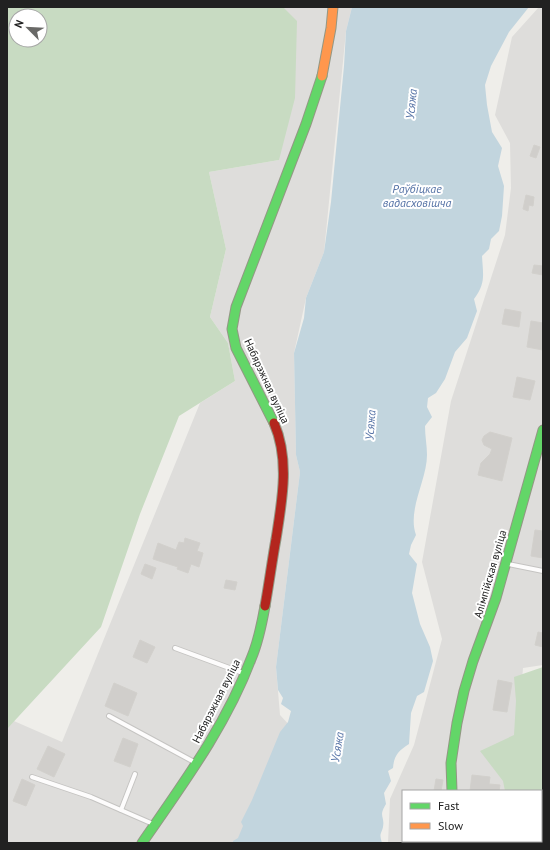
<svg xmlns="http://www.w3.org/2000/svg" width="550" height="850" font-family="'PT Sans',sans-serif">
  <rect width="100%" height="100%" fill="#efeeea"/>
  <g fill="#dedddb">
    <polygon points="260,7 352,7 346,31 324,252 306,298 294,353 296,455 300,472 276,667 280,715 292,728 237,843 7,843 7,718 62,742 200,403 235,381 228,343 210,317 226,249 209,172 279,160"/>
    <polygon points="539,7 543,7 543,665 523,668 513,791 403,791 403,841 541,841 541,823 543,823 543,843 388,843 390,799 414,745 442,639 422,562 451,401 505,235 511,188 510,143 495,115 512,37"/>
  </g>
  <g fill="#c8dbc2" fill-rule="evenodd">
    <path d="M7 7H283L297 21 295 98 279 160 209 172 226 249 210 317 228 343 235 381 179 416 140 514 101 627 7 729ZM16 16H40V40H16Z"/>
    <polygon points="543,667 543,835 541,834 541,791 505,791 503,781 480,751 514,735 516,701 514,677"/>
  </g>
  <path fill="#c2d5de" d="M352 7H529L509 32 491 66 485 85 487 105 492 132 502 148 498 166 504 186 502 216 499 231 491 239 489 249 482 256C483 275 486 283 474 299L477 311 467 338 455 352 445 379 436 393 428 398 427 407 432 417 425 426C425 436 427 446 427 455 427 480 407 510 416 535L411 545 409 554 417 564 412 593 420 624 430 647 433 661 424 692 417 696 411 713 409 744C398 751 394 756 393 768L388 771 391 781 384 793 386 804C378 817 385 816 383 827 381 835 379 833 382 843H233V841L238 838 243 826 241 822 252 800 280 732 288 722 291 711 281 704 283 698 278 690 276 667 300 472 296 455 294 353 304 318 306 298 324 252 331 202 344 66 346 31Z"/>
  <g fill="#d0cecb" stroke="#d2d0cc">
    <polygon points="534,145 540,147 536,158 530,156"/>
    <polygon points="526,195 534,197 533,206 529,205 528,211 523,209"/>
    <polygon points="534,265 543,266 543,275 532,273"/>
    <polygon points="505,309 521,312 519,327 502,324"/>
    <polygon points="531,321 543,323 543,350 527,347"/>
    <polygon points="517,377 535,381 530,400 513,397"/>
    <polygon points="490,432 512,438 502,481 478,475 481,463 490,454 492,449 484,445 482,440 484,436"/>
    <polygon points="535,530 543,531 543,558 531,556"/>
    <polygon points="185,538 200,543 197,551 203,553 199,567 191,564 188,573 177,569 178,567 153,559 158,543 176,550 179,542 184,543"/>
    <polygon points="145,564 156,568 152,579 141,574"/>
    <polygon points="226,580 237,582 235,590 224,588"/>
    <polygon points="538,632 543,633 543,647 535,645"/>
    <polygon points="140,640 155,647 147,663 133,657"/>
    <polygon points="498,680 512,683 507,712 493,710"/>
    <polygon points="114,683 137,693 128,716 105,706"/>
    <polygon points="123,738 138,744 130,767 114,761"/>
    <polygon points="48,746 65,754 54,777 37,769"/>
    <polygon points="472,775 490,777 489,784 500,785 499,791 470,791"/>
    <polygon points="22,779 35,785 26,806 13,801"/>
    <polygon points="436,779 443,780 441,791 434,791"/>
  </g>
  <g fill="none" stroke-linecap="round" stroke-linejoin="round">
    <defs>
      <g id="lane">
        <polyline points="508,564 543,571"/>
        <polyline points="175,648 243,673"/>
        <polyline points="109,716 196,763"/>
        <polyline points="32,777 91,797 153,824"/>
        <polyline points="121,810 135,774"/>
      </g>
      <g id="fast">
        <polyline points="274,423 236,348 232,329 236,307 306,124 322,76"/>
        <polyline points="452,791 451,763 457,723 464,691 473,661 496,598 543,430"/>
        <polyline points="465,841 465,843"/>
        <path d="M142 843C182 785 226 726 251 659 258 643 262 623 265 606"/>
      </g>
      <polyline id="slow" points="322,76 331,28 333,7"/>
      <path id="jam" d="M265 606C269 584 272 561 276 539 282 501 290 460 274 423"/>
    </defs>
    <use href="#lane" stroke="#c5c4c2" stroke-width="6"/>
    <use href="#fast" stroke="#939784" stroke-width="11"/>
    <use href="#slow" stroke="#939784" stroke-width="11"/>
    <use href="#jam" stroke="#939784" stroke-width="11"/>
    <use href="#lane" stroke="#fdfcfc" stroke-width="4"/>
    <use href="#fast" stroke="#63d668" stroke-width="9"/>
    <use href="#slow" stroke="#ff974d" stroke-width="9"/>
    <use href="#jam" stroke="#b3261e" stroke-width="9"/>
  </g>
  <g text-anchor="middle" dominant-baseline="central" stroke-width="4" stroke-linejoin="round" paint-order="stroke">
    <g font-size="11" fill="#212121" stroke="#fff">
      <text transform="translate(267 381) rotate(65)">Набярэжная вуліца</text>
      <text transform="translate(490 574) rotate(-74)">Алімпійская вуліца</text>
      <text transform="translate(216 701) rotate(-63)">Набярэжная вуліца</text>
    </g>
    <g font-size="12" font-style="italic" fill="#5774a7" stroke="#fff">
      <text transform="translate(411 104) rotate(-84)">Усяжа</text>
      <text x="417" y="188">Раўбіцкае<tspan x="417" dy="14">вадасховішча</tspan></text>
      <text transform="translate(370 425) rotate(-86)">Усяжа</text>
      <text transform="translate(337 747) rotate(-81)">Усяжа</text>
    </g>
  </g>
  <rect width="550" height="850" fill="none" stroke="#212121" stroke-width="16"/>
  <rect x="402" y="790" width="140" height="52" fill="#ffffff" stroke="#a6a6a6"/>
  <rect x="410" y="803" width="20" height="6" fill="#63d668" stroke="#a6a6a6"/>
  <text x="438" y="810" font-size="12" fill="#212121">Fast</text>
  <rect x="410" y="823" width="20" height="6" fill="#ff974d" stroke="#a6a6a6"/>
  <text x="438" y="830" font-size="12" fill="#212121">Slow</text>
  <g transform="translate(28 28) rotate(294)"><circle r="19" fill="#ffffff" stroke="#a6a6a6"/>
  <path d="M0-3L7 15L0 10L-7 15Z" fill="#696967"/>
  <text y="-6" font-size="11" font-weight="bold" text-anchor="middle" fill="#212121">N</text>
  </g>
</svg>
